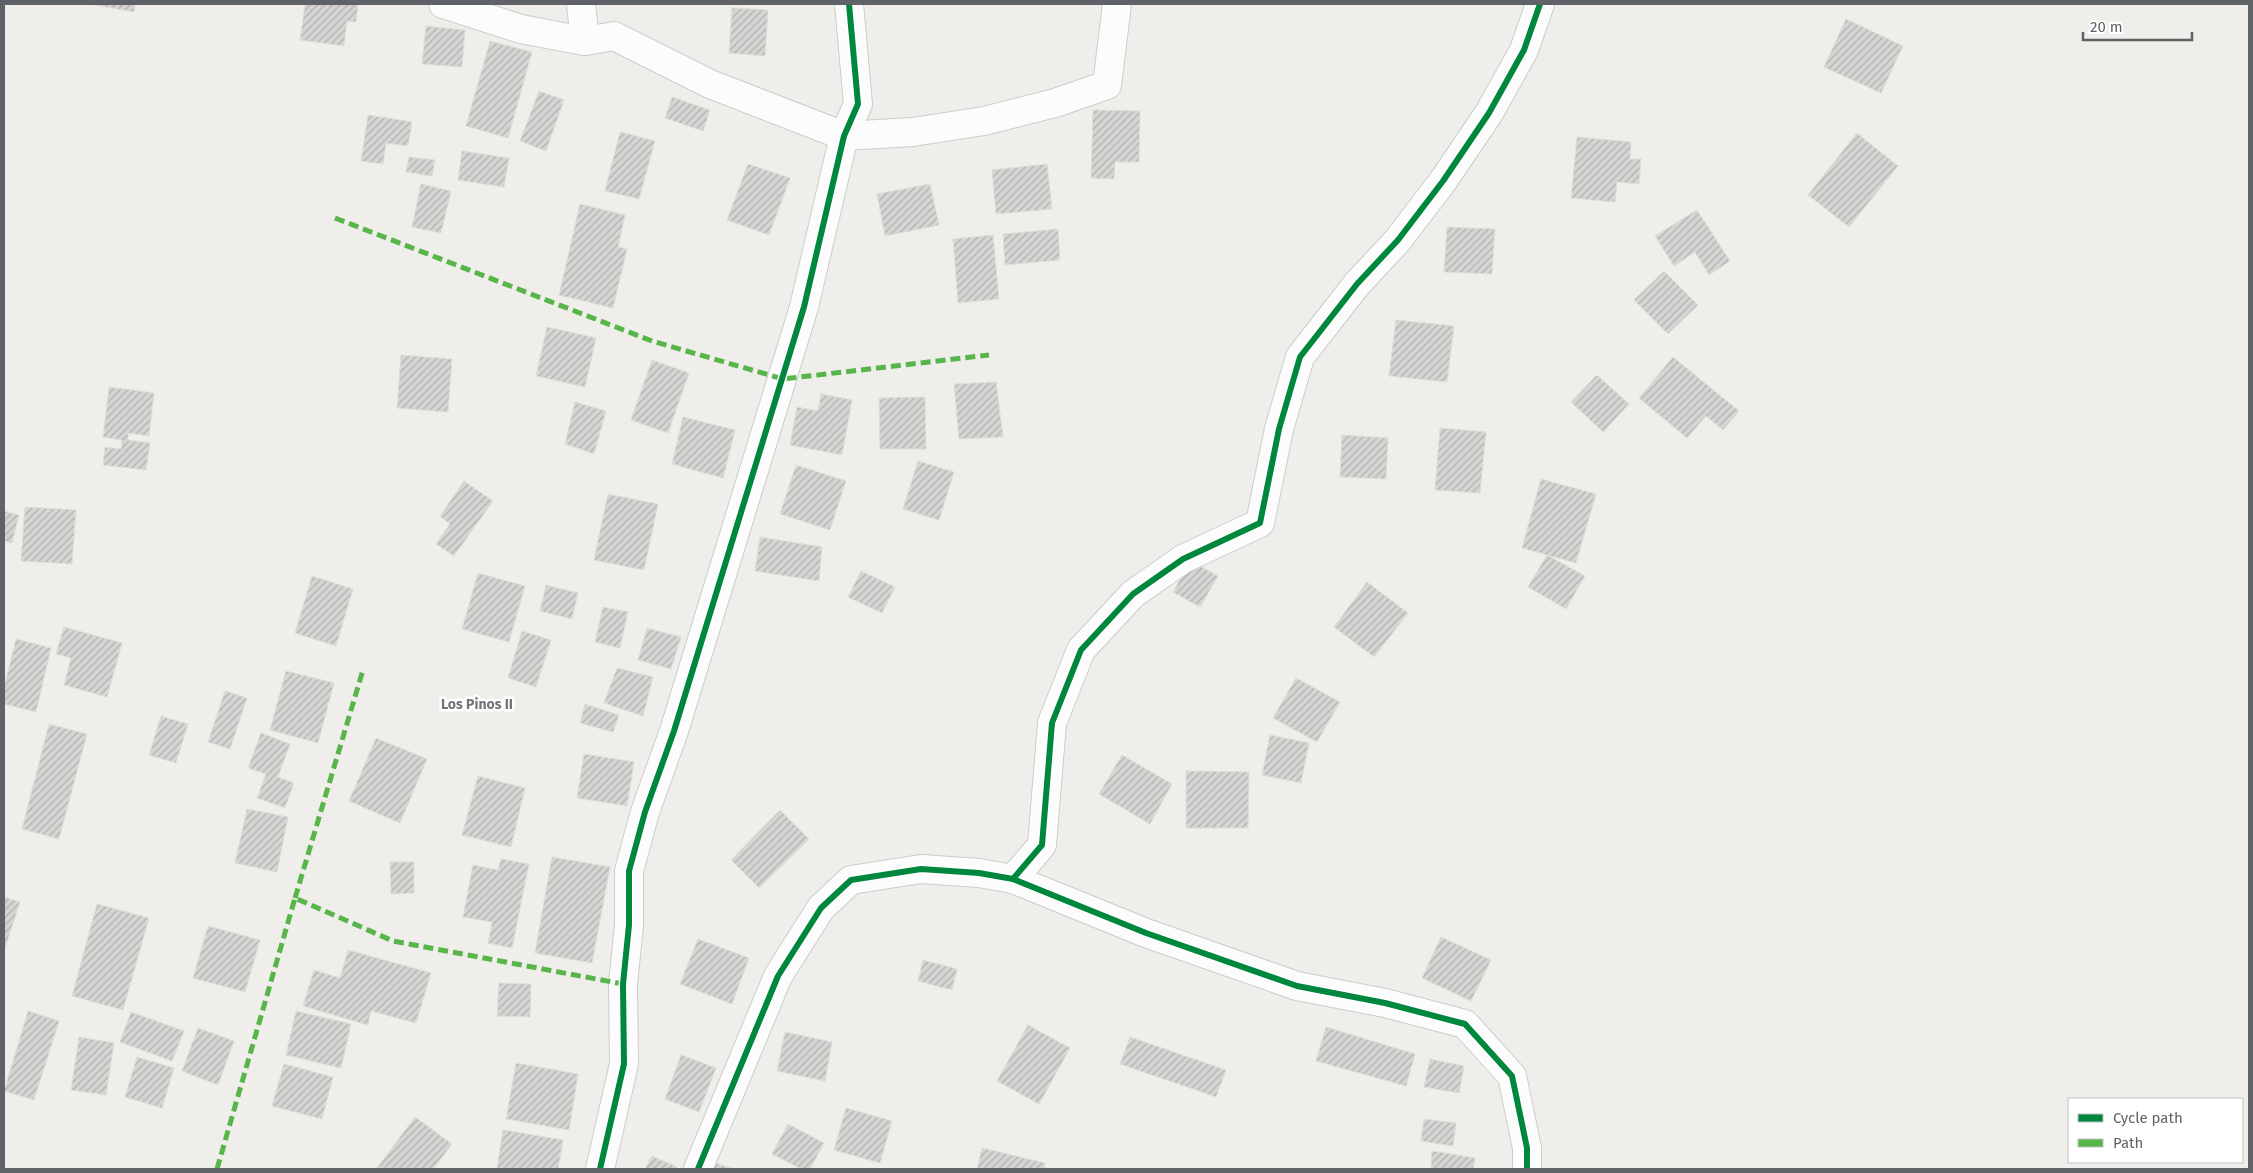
<svg xmlns="http://www.w3.org/2000/svg" width="2253" height="1173" font-family="'Fira Sans',sans-serif">
  <defs>
    <pattern id="building-hatch" width="6" height="6" patternUnits="userSpaceOnUse" patternTransform="scale(1.25)"><rect width="6" height="6" fill="#d6d5d3"/><path d="M-1 1l2-2M0 6l6-6M5 7l2-2" fill="none" stroke="#b1b0af"/></pattern>
  </defs>
  <rect width="100%" height="100%" fill="#efeeea"/>
  <g fill="url(#building-hatch)" stroke="#deddd9">
    <polygon points="90,4 135,4 134,12"/>
    <polygon points="305,4 358,4 356,22 347,21 344,46 300,40"/>
    <polygon points="732,8 768,10 765,56 729,53"/>
    <polygon points="1846,19 1903,46 1881,93 1824,67"/>
    <polygon points="426,26 465,30 462,67 422,64"/>
    <polygon points="490,41 532,52 508,138 466,126"/>
    <polygon points="539,91 564,100 546,151 520,141"/>
    <polygon points="672,97 710,110 703,131 665,118"/>
    <polygon points="1093,110 1140,111 1139,162 1115,162 1114,179 1091,178"/>
    <polygon points="368,115 412,122 408,146 386,143 383,164 361,161"/>
    <polygon points="620,132 655,141 639,199 605,191"/>
    <polygon points="1857,133 1898,166 1849,227 1808,195"/>
    <polygon points="1577,137 1631,142 1630,159 1641,159 1639,184 1617,182 1615,202 1571,198"/>
    <polygon points="462,151 509,158 504,187 458,180"/>
    <polygon points="409,157 435,160 432,176 406,172"/>
    <polygon points="748,164 790,178 769,235 727,220"/>
    <polygon points="1047,164 1052,209 996,214 992,170"/>
    <polygon points="421,184 451,191 441,233 412,227"/>
    <polygon points="930,184 939,225 885,236 877,194"/>
    <polygon points="580,204 625,215 618,247 627,249 613,308 559,295"/>
    <polygon points="1697,210 1730,261 1709,275 1695,252 1674,266 1655,236"/>
    <polygon points="1447,227 1495,229 1492,274 1444,272"/>
    <polygon points="1058,229 1060,260 1005,265 1003,234"/>
    <polygon points="993,235 999,299 958,303 953,239"/>
    <polygon points="1664,271 1698,305 1668,334 1634,300"/>
    <polygon points="1396,320 1454,326 1447,382 1389,376"/>
    <polygon points="547,327 596,338 585,387 536,376"/>
    <polygon points="401,355 452,359 448,412 397,408"/>
    <polygon points="1673,357 1739,411 1723,430 1706,416 1687,438 1639,398"/>
    <polygon points="652,360 689,373 668,433 631,420"/>
    <polygon points="1597,375 1629,404 1603,432 1571,402"/>
    <polygon points="996,382 1003,437 959,439 954,384"/>
    <polygon points="109,387 154,393 149,436 128,433 128,440 150,443 146,470 103,465 105,447 121,449 122,440 103,437"/>
    <polygon points="821,394 852,400 842,455 790,445 797,407 818,411"/>
    <polygon points="925,397 926,449 880,449 879,398"/>
    <polygon points="575,402 606,411 594,454 565,444"/>
    <polygon points="683,417 735,430 723,478 672,464"/>
    <polygon points="1440,428 1486,432 1480,493 1435,490"/>
    <polygon points="1342,435 1388,438 1386,479 1340,477"/>
    <polygon points="918,461 954,472 939,520 903,509"/>
    <polygon points="796,465 846,481 830,530 780,514"/>
    <polygon points="1541,479 1596,494 1576,563 1522,548"/>
    <polygon points="464,481 493,501 454,556 436,544 450,524 440,516"/>
    <polygon points="608,494 658,504 644,570 594,560"/>
    <polygon points="25,507 76,510 72,564 21,561"/>
    <polygon points="4,511 19,515 12,543 4,541"/>
    <polygon points="760,537 822,547 819,581 755,571"/>
    <polygon points="1547,555 1585,576 1566,609 1528,587"/>
    <polygon points="1191,561 1218,576 1200,607 1173,592"/>
    <polygon points="861,571 895,587 882,613 848,597"/>
    <polygon points="478,573 525,586 509,642 462,629"/>
    <polygon points="312,576 353,589 336,646 295,633"/>
    <polygon points="1367,582 1408,613 1374,657 1334,627"/>
    <polygon points="546,585 578,593 572,619 540,611"/>
    <polygon points="603,607 628,612 620,648 595,642"/>
    <polygon points="64,627 122,643 107,697 64,685 71,658 56,654"/>
    <polygon points="647,628 681,637 671,669 638,660"/>
    <polygon points="522,631 551,640 536,687 508,678"/>
    <polygon points="16,639 51,648 36,712 4,704 4,688"/>
    <polygon points="617,668 653,677 643,716 604,703"/>
    <polygon points="286,671 334,683 318,743 270,730"/>
    <polygon points="1296,678 1340,702 1317,742 1273,718"/>
    <polygon points="225,691 247,698 230,749 208,742"/>
    <polygon points="585,704 619,715 613,732 580,723"/>
    <polygon points="161,716 188,724 176,763 149,755"/>
    <polygon points="49,724 87,734 59,839 22,829"/>
    <polygon points="261,733 290,744 278,777 294,783 285,808 257,798 266,774 248,768"/>
    <polygon points="1270,735 1309,743 1301,783 1262,775"/>
    <polygon points="376,738 427,759 400,823 349,801"/>
    <polygon points="584,754 634,762 627,806 577,798"/>
    <polygon points="1122,755 1172,784 1150,824 1099,794"/>
    <polygon points="1186,771 1249,772 1248,828 1186,828"/>
    <polygon points="478,776 525,788 511,847 462,835"/>
    <polygon points="247,809 288,817 277,872 235,863"/>
    <polygon points="780,810 809,839 759,888 731,860"/>
    <polygon points="552,857 610,867 592,963 535,953"/>
    <polygon points="501,859 529,864 512,948 488,943 492,922 463,917 473,865 498,870"/>
    <polygon points="390,862 414,862 414,893 391,894"/>
    <polygon points="4,897 20,902 4,951"/>
    <polygon points="97,904 149,918 123,1010 72,996"/>
    <polygon points="208,926 260,940 245,992 193,978"/>
    <polygon points="1441,937 1491,960 1471,1001 1422,978"/>
    <polygon points="698,939 749,958 732,1004 680,984"/>
    <polygon points="348,950 431,973 416,1023 371,1011 368,1025 303,1006 314,970 340,978"/>
    <polygon points="923,960 957,969 952,990 918,981"/>
    <polygon points="499,983 531,984 530,1017 497,1016"/>
    <polygon points="28,1011 59,1021 34,1100 4,1091"/>
    <polygon points="296,1011 351,1024 341,1068 286,1055"/>
    <polygon points="131,1012 184,1031 172,1061 120,1042"/>
    <polygon points="1028,1025 1070,1048 1039,1104 997,1081"/>
    <polygon points="1326,1027 1415,1054 1406,1086 1316,1061"/>
    <polygon points="198,1028 234,1041 218,1085 182,1071"/>
    <polygon points="785,1032 832,1042 825,1081 777,1071"/>
    <polygon points="79,1037 114,1043 106,1095 71,1090"/>
    <polygon points="1130,1037 1226,1070 1216,1097 1120,1064"/>
    <polygon points="681,1055 716,1068 699,1112 665,1099"/>
    <polygon points="137,1057 174,1068 162,1108 125,1097"/>
    <polygon points="1430,1059 1464,1066 1459,1093 1424,1087"/>
    <polygon points="516,1063 578,1074 569,1130 506,1119"/>
    <polygon points="284,1064 333,1077 322,1119 272,1106"/>
    <polygon points="846,1108 892,1121 880,1163 834,1150"/>
    <polygon points="415,1117 452,1144 433,1169 377,1168"/>
    <polygon points="1424,1119 1456,1123 1453,1146 1421,1141"/>
    <polygon points="788,1124 824,1143 810,1169 801,1169 772,1154"/>
    <polygon points="503,1130 563,1140 558,1169 497,1169"/>
    <polygon points="982,1148 1045,1163 1044,1169 977,1169"/>
    <polygon points="1432,1151 1475,1158 1473,1169 1431,1169"/>
    <polygon points="652,1156 677,1167 676,1169 645,1169"/>
    <polygon points="715,1163 734,1169 713,1169"/>
  </g>
  <g fill="none" stroke-linecap="round" stroke-linejoin="round">
    <defs>
      <g id="minor">
        <polyline points="443,4 521,29 568,38 585,41 614,36 710,84 844,136 913,132 984,121 1055,103 1107,85 1117,4"/>
        <polyline points="581,4 585,41"/>
        <polyline points="1013,879 1042,845 1052,723 1081,650 1133,594 1183,559 1260,523 1279,429 1300,357 1357,284 1398,240 1443,181 1489,113 1524,50 1540,4"/>
        <polyline points="600,1169 624,1064 623,984 629,925 629,871 645,812 674,731 804,307 844,136 858,104 849,4"/>
        <polyline points="698,1169 778,976 821,908 851,880 921,869 979,873 1013,879 1146,933 1297,986 1385,1003 1465,1024 1512,1076 1527,1148 1527,1169"/>
      </g>
    </defs>
    <use href="#minor" stroke="#cbcccc" stroke-width="30"/>
    <use href="#minor" stroke="#fdfcfc" stroke-width="28"/>
    <g stroke="#58b549" stroke-width="5" stroke-dasharray="10 5" stroke-linecap="butt">
      <polyline points="335,218 652,341 783,379 989,355"/>
      <polyline points="295,898 363,670"/>
      <polyline points="217,1169 295,898 393,941 623,984"/>
    </g>
    <defs>
      <g id="cycleway">
        <polyline points="1013,879 1042,845 1052,723 1081,650 1133,594 1183,559 1260,523 1279,429 1300,357 1357,284 1398,240 1443,181 1489,113 1524,50 1540,4"/>
        <polyline points="600,1169 624,1064 623,984 629,925 629,871 645,812 674,731 804,307 844,136 858,104 849,4"/>
        <polyline points="698,1169 778,976 821,908 851,880 921,869 979,873 1013,879 1146,933 1297,986 1385,1003 1465,1024 1512,1076 1527,1148 1527,1169"/>
      </g>
    </defs>
    <use href="#cycleway" stroke="#fff" stroke-width="9"/>
    <use href="#cycleway" stroke="#00873e" stroke-width="6"/>
  </g>
  <g text-anchor="middle" dominant-baseline="central" stroke-width="5" stroke-linejoin="round" paint-order="stroke">
    <g font-size="14" font-weight="bold" fill="#70757a" stroke="#fff">
      <text x="477" y="704">Los Pinos II</text>
    </g>
  </g>
  <rect width="2253" height="1173" fill="none" stroke="#5f6368" stroke-width="10"/>
  <rect x="2068" y="1098" width="175" height="65" fill="#ffffff" stroke="#bfc1c3"/>
  <rect x="2078" y="1114" width="25" height="8" fill="#00873e" stroke="#bfc1c3"/>
  <text x="2113" y="1123" font-size="15" fill="#5f6368">Cycle path</text>
  <rect x="2078" y="1139" width="25" height="8" fill="#58b549" stroke="#bfc1c3"/>
  <text x="2113" y="1148" font-size="15" fill="#5f6368">Path</text>
  <path d="M2083 32v8h109v-8" fill="none" stroke="#5f6368" stroke-width="2.5"/>
  <text x="2090" y="32" font-size="15" fill="#5f6368" stroke="#ffffff" stroke-width="4" paint-order="stroke">20 m</text>
</svg>
